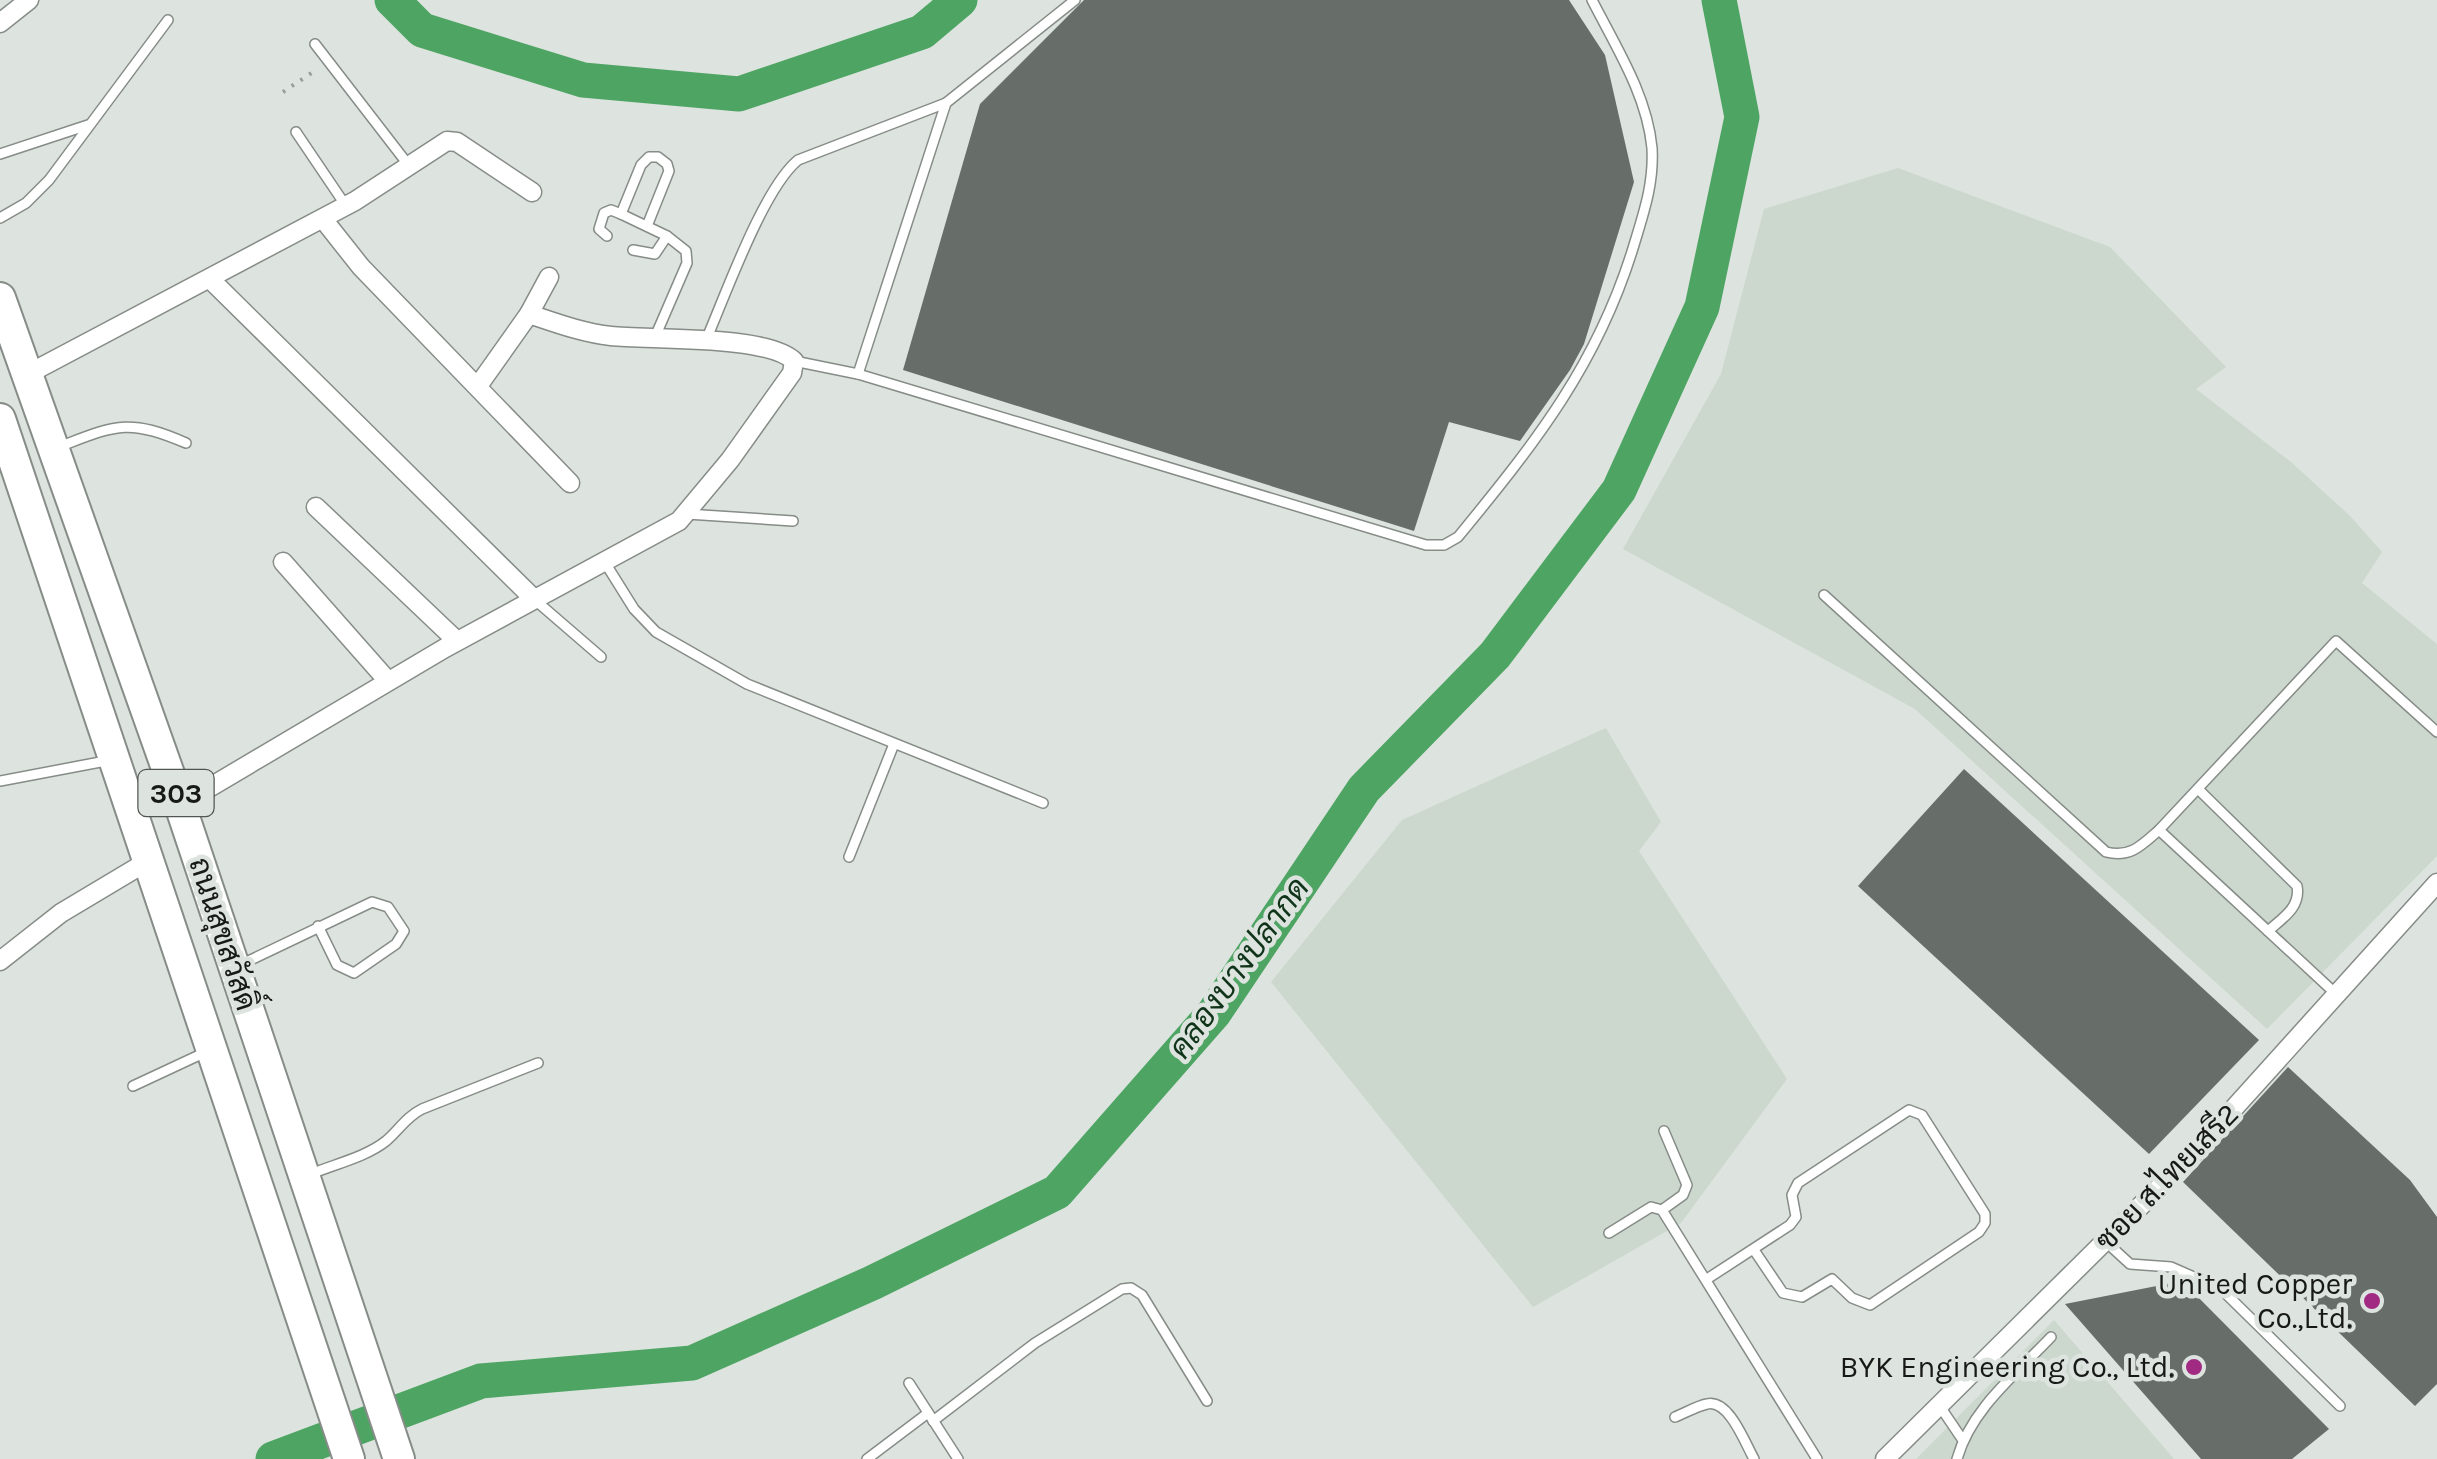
<svg xmlns="http://www.w3.org/2000/svg" width="2437" height="1459" font-family="Karla,Sarabun,sans-serif">
  <rect width="100%" height="100%" fill="#dde3de"/>
  <g fill="#ccd8cd">
    <polygon points="1898,168 2110,247 2226,367 2196,389 2291,462 2350,516 2382,552 2362,583 2437,644 2437,856 2267,1029 1915,709 1623,549 1721,374 1764,209"/>
    <polygon points="1606,728 1661,822 1639,851 1787,1079 1681,1223 1533,1307 1271,982 1402,820"/>
    <polygon points="2054,1320 2174,1459 1916,1459"/>
  </g>
  <g fill="none" stroke-linecap="round" stroke-linejoin="round">
    <g stroke="#4ea563" stroke-width="35">
      <polyline points="392,0 422,30 583,80 739,94 922,32 960,0"/>
      <polyline points="273,1459 481,1381 692,1363 872,1283 1057,1192 1214,1013 1364,789 1495,655 1619,490 1702,307 1742,117 1719,0"/>
    </g>
  </g>
  <g fill="#676d68">
    <polygon points="1084,0 1569,0 1605,55 1634,182 1584,344 1570,370 1520,441 1449,422 1414,531 903,370 980,104"/>
    <polygon points="1964,769 2259,1040 2149,1154 1858,886"/>
    <polygon points="2288,1067 2410,1180 2437,1217 2437,1384 2415,1406 2183,1182"/>
    <polygon points="2182,1281 2329,1429 2292,1459 2201,1459 2065,1304"/>
  </g>
  <g fill="none" stroke-linecap="round" stroke-linejoin="round">
    <defs>
      <g id="service">
        <polyline points="315,44 410,167"/>
        <polyline points="296,132 346,206"/>
        <polyline points="0,154 88,125"/>
        <polyline points="621,214 667,236"/>
        <polyline points="0,218 26,203 49,180 168,20"/>
        <polyline points="607,236 599,229 604,213 611,210 621,214 641,165 649,157 658,157 667,164 669,171 647,226"/>
        <polyline points="633,250 655,254 667,236 686,251 687,263 655,337"/>
        <path d="M706 340C726 294 763 189 798 160L946 103"/>
        <path d="M794 361 858 374 1426 545H1444L1458 537C1536 442 1598 364 1634 245 1644 212 1654 183 1652 148 1647 95 1616 47 1592 0"/>
        <polyline points="858,374 946,103 1075,0"/>
        <path d="M56 448C114 426 127 417 186 443"/>
        <polyline points="687,514 793,521"/>
        <polyline points="604,561 634,609 656,632 747,684 1043,803"/>
        <path d="M1824 595 2106 852C2130 858 2141 846 2159 830L2336 994"/>
        <polyline points="535,600 601,657"/>
        <polyline points="0,781 111,760"/>
        <path d="M2198 789 2297 886C2301 907 2283 918 2268 931"/>
        <polyline points="2159,830 2336,641 2437,732"/>
        <polyline points="849,857 894,744"/>
        <polyline points="240,965 372,902 388,907 404,931 396,944 354,973 337,965 318,926"/>
        <polyline points="133,1086 208,1051"/>
        <path d="M311 1174C335 1164 366 1157 386 1141 399 1130 406 1117 422 1109L538 1063"/>
        <polyline points="1662,1210 1683,1195 1687,1185 1664,1131"/>
        <polyline points="1609,1233 1651,1207 1662,1210 1817,1459"/>
        <polyline points="2106,1242 2130,1264 2171,1267 2221,1289 2340,1406"/>
        <polyline points="1707,1279 1790,1225 1796,1217 1792,1195 1798,1183 1909,1110 1922,1115 1985,1214 1985,1223 1979,1232 1870,1305 1852,1298 1832,1279 1802,1297 1783,1293 1754,1250"/>
        <polyline points="909,1383 958,1459"/>
        <polyline points="1939,1405 1962,1439"/>
        <path d="M1675 1417C1685 1413 1697 1406 1707 1404 1729 1399 1745 1443 1754 1459"/>
        <polyline points="933,1421 1035,1343 1122,1289 1131,1288 1142,1295 1207,1401"/>
        <polyline points="867,1459 928,1413"/>
        <path d="M1957 1459C1971 1409 2016 1374 2051 1337"/>
      </g>
      <g id="minor">
        <polyline points="0,23 29,0"/>
        <polyline points="323,219 361,267 570,483"/>
        <polyline points="211,280 534,599"/>
        <polyline points="28,374 355,201 447,141 457,142 532,192"/>
        <polyline points="478,386 529,314 549,277"/>
        <polyline points="316,507 457,641"/>
        <polyline points="283,562 388,681"/>
        <path d="M180 805 445 648 679 521 730 460 792 373 794 361C768 335 651 340 611 336 583 333 556 323 529 314"/>
        <polyline points="0,961 61,913 148,861"/>
        <polyline points="1885,1459 2189,1158 2437,883"/>
      </g>
      <g id="primary">
        <polyline points="0,298 180,805 399,1459"/>
        <polyline points="0,419 349,1459"/>
      </g>
    </defs>
    <use href="#service" stroke="#868c87" stroke-width="12"/>
    <use href="#minor" stroke="#868c87" stroke-width="21"/>
    <use href="#primary" stroke="#868c87" stroke-width="34"/>
    <polyline stroke="#989d99" stroke-width="4" stroke-dasharray="2.5 8" stroke-linecap="butt" points="283,92 316,70"/>
    <use href="#service" stroke="#fff" stroke-width="9"/>
    <use href="#minor" stroke="#fff" stroke-width="18"/>
    <use href="#primary" stroke="#fff" stroke-width="30"/>
  </g>
  <g fill="#a12b83" stroke="#dde3de" stroke-width="4">
    <circle cx="2372" cy="1301" r="10"/>
    <circle cx="2194" cy="1367" r="10"/>
  </g>
  <g text-anchor="middle" dominant-baseline="central" stroke-width="9" stroke-linejoin="round" paint-order="stroke">
    <rect fill="#dde3de" stroke="#525653" stroke-width="2.5" x="138.5" y="770" width="75" height="46" rx="8"/>
    <g font-size="28" font-weight="bold" fill="#161917">
      <text x="176" y="793">303</text>
    </g>
    <g font-size="30" fill="#161917" stroke="#dde3de">
      <text transform="translate(223 934) rotate(72)">ถนนสุขสวัสดิ์</text>
      <text transform="translate(2167 1177) rotate(-46)">ซอย ส.ไทยเสรี2</text>
    </g>
    <g font-size="30" fill="#161917" stroke="#dde3de" text-anchor="end">
      <text x="2352" y="1284">United Copper<tspan x="2352" dy="34">Co.,Ltd.</tspan></text>
      <text x="2174" y="1367">BYK Engineering Co., Ltd.</text>
    </g>
    <g font-size="32" font-style="italic" fill="#0f3419" stroke="#dde3de">
      <text transform="translate(1239 968) rotate(-54)">คลองบางปลากด</text>
    </g>
  </g>
</svg>
